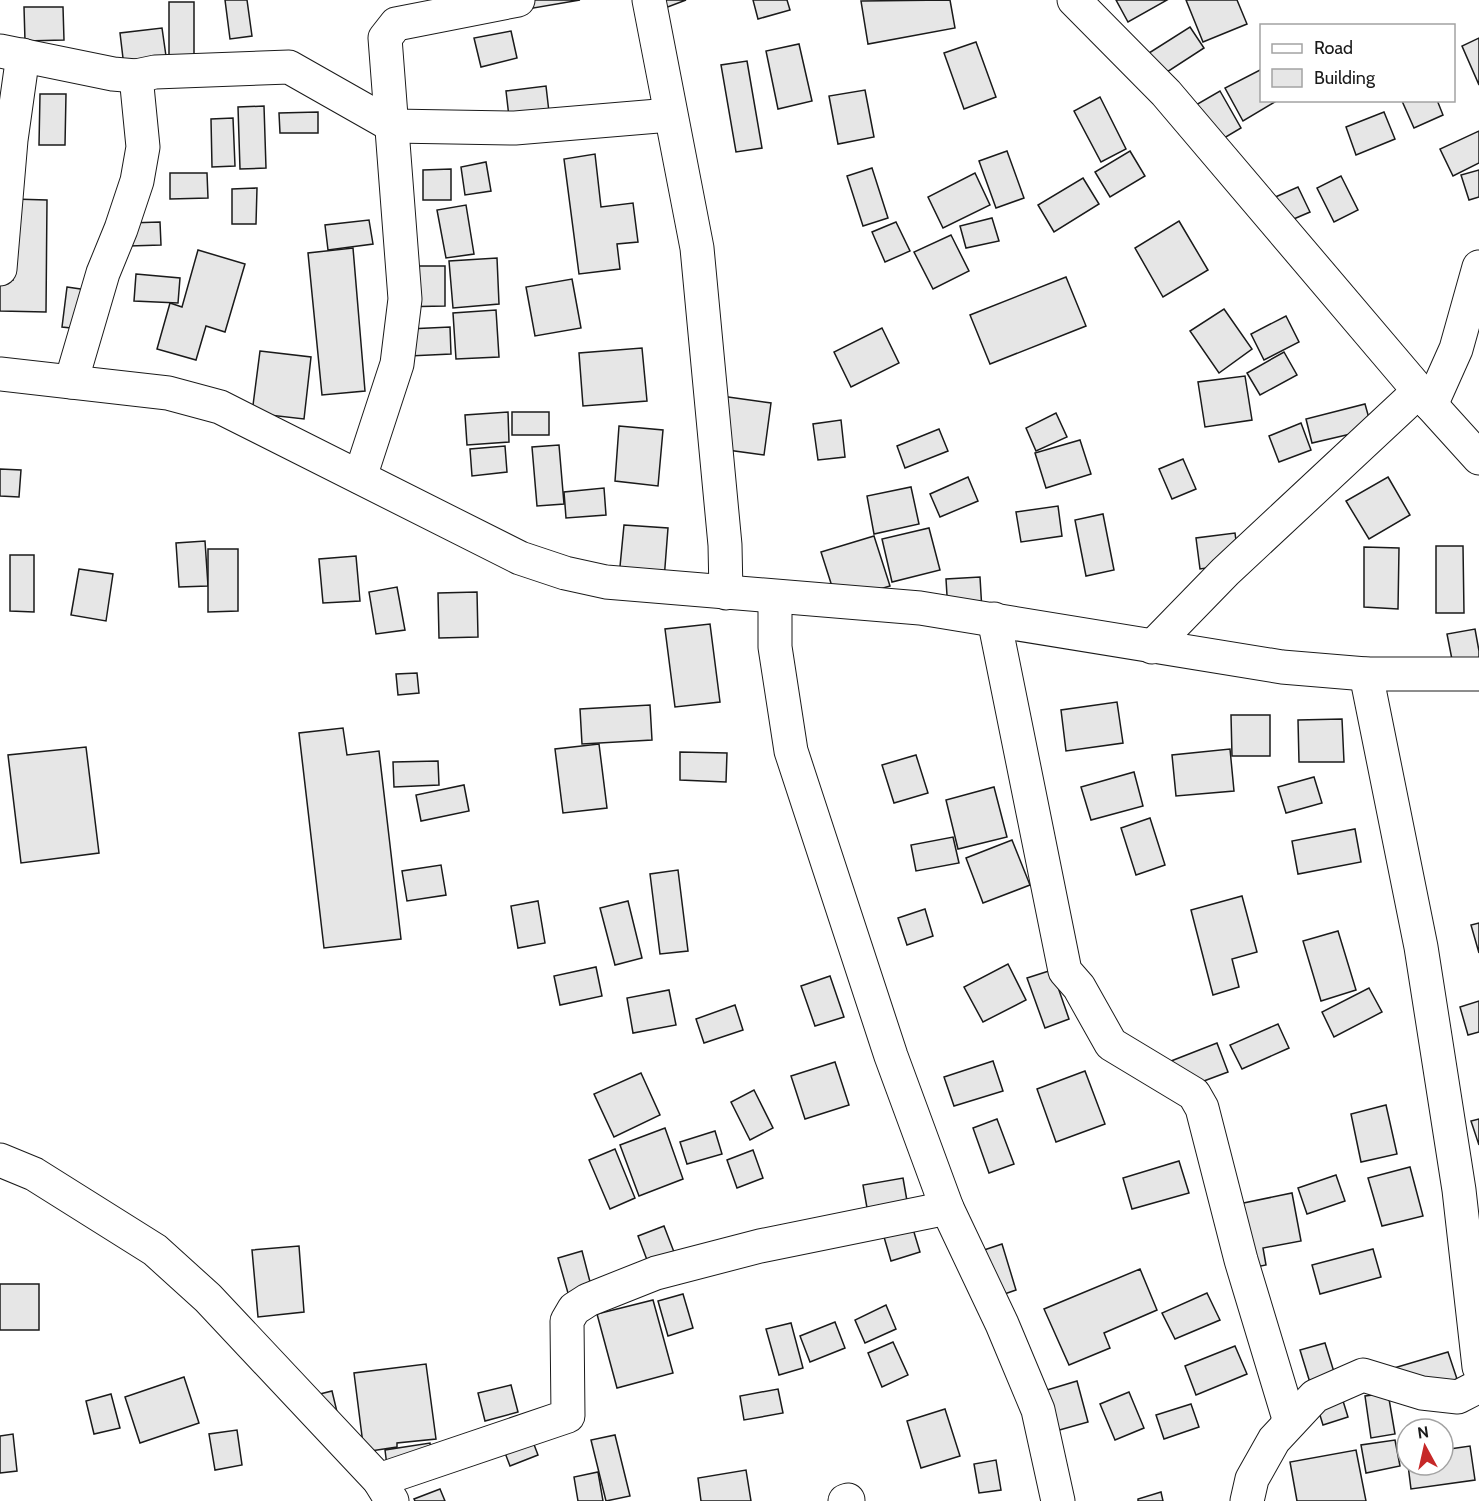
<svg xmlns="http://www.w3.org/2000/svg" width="1479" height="1501" font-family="Cabin,sans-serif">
  <rect width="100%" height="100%" fill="#fff"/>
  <g fill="#e6e6e6" stroke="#1a1a1a" stroke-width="1.5">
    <polygon points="225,0 247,0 252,36 230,39"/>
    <polygon points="520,0 580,0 522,10"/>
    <polygon points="663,0 686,0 665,8"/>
    <polygon points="753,0 787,0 790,10 758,19"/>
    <polygon points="950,0 955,28 868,44 861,1"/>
    <polygon points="1116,0 1167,0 1128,22"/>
    <polygon points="1186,0 1237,0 1247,24 1203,42"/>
    <rect x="169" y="2" width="25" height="66"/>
    <polygon points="24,7 63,7 64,40 25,41"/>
    <polygon points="1190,27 1204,48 1164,74 1149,53"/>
    <polygon points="162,28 168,70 125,75 120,33"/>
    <polygon points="511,31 517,58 481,67 474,38"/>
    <polygon points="1479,38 1479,85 1462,46"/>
    <polygon points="976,42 996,97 964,109 944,53"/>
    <polygon points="799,44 812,101 778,109 766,51"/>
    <polygon points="747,61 762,148 736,152 721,65"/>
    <polygon points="1262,69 1262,100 1278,100 1243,121 1225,88"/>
    <polygon points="546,86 549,112 509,117 506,91"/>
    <polygon points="865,90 874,137 838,144 829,96"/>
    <polygon points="1220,91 1241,128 1204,150 1182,113"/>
    <polygon points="40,94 66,94 65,145 39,145"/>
    <polygon points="1100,97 1126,149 1101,162 1074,111"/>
    <polygon points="1437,100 1443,115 1414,128 1402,101"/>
    <polygon points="264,106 266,168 240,169 238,107"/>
    <polygon points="318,112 318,133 280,133 279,113"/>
    <polygon points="1384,112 1395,139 1356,155 1346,127"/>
    <polygon points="233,118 235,166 212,167 211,119"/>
    <polygon points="1479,131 1479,163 1453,176 1440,149"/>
    <polygon points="1007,151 1024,198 996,208 979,161"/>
    <polygon points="1130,151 1145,176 1110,197 1095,172"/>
    <polygon points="595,154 601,207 633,203 638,242 617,244 620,269 579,274 564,159"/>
    <polygon points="486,162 491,191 465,195 461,167"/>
    <polygon points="872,168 888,218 863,226 847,176"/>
    <polygon points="451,169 451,200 423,200 423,170"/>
    <polygon points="1479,170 1479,197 1469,200 1461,175"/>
    <polygon points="170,173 207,173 208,198 170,199"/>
    <polygon points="975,173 990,205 943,228 928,197"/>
    <polygon points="1341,176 1358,210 1334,222 1317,188"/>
    <polygon points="1083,178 1099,204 1054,232 1038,205"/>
    <polygon points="1298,187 1310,212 1275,227 1264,202"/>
    <polygon points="257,188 256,224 232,224 232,189"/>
    <polygon points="13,199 47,200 46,312 0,311 0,280 13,280"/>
    <polygon points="466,205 474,254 446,258 437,210"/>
    <polygon points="992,218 999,241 966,248 960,226"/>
    <polygon points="369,220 373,244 328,250 325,225"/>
    <polygon points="1179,221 1208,270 1163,297 1135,248"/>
    <polygon points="160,222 161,245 129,246 128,223"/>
    <polygon points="896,222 910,251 885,262 872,232"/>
    <polygon points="951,235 969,271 933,289 914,252"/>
    <polygon points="353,248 365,391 322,395 308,253"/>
    <polygon points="198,250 245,264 225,332 206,326 196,360 157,349 170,303 182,307"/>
    <polygon points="497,258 499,304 453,308 449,261"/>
    <polygon points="394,266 445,266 445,306 395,307"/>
    <polygon points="136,274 180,278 178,303 134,301"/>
    <polygon points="1066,277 1086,326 990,364 970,315"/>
    <polygon points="572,279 581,328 535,336 526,287"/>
    <polygon points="67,287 94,291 90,330 62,327"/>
    <polygon points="1224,309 1252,349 1219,373 1190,331"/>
    <polygon points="496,310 499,357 456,359 453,313"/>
    <polygon points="1286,316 1299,342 1264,360 1251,334"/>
    <polygon points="450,327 451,354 409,356 408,329"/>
    <polygon points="882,328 899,363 851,387 834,352"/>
    <polygon points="642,348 647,401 583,406 579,353"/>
    <polygon points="260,351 311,357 304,419 252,413"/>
    <polygon points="1284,352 1297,375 1260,395 1247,373"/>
    <polygon points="1245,376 1252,420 1205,427 1198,382"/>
    <polygon points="721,396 771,403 764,455 713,448"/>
    <polygon points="1365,404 1372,429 1312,443 1306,419"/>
    <polygon points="508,412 509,442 467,445 465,415"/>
    <rect x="512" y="412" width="37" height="23"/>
    <polygon points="1056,413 1067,437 1036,451 1026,428"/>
    <polygon points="841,420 845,457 818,460 813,424"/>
    <polygon points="1301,423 1311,450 1279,462 1269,436"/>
    <polygon points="619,426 663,430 658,486 615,481"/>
    <polygon points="939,429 948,451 905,468 897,446"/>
    <polygon points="1080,440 1091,474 1046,488 1035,453"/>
    <polygon points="559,445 564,504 537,506 532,447"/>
    <polygon points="505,446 507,472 472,476 470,449"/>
    <polygon points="1183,459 1196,489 1172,499 1159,469"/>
    <polygon points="0,469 21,470 19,497 0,496"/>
    <polygon points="968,477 978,501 940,517 930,494"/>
    <polygon points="1388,477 1410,515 1369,539 1346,501"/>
    <polygon points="911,487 919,524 874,534 867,496"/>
    <polygon points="604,488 606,515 566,518 564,492"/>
    <polygon points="1058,506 1062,536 1021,542 1016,512"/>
    <polygon points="1103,514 1114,570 1086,576 1075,520"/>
    <polygon points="624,525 668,528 664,580 619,577"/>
    <polygon points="929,528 940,570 892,582 882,539"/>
    <polygon points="1235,533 1239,563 1200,569 1196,538"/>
    <polygon points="874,536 890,586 837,602 821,552"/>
    <polygon points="205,541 208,586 179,587 176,543"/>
    <polygon points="1436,546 1463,546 1464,613 1436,613"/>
    <polygon points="1364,547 1399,548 1398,609 1364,607"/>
    <polygon points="208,549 238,549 238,611 208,612"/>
    <polygon points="10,555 34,555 34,612 10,611"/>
    <polygon points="356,556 360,601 323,603 319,559"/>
    <polygon points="79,569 113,574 106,621 71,615"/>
    <polygon points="980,577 982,611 948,612 946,579"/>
    <polygon points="397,587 405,630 376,634 369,592"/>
    <polygon points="477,592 478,637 439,638 438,593"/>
    <polygon points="710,624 720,702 675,707 665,629"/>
    <polygon points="1475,629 1479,651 1479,676 1456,680 1447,634"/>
    <polygon points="417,673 419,693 398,695 396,674"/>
    <polygon points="1117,702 1123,743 1066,751 1061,710"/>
    <polygon points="650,705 652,740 582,744 580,709"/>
    <polygon points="1231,715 1270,715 1270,756 1232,756"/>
    <polygon points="1342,719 1344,762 1299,762 1298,720"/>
    <polygon points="343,728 347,755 379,751 401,939 324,948 299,733"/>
    <polygon points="599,744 607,808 563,813 555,749"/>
    <polygon points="86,747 99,853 21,863 8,755"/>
    <polygon points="1230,749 1234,791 1176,796 1172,755"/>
    <polygon points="680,752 727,753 726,782 680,780"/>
    <polygon points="916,755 928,793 894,803 882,765"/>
    <polygon points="438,761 439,785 394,787 393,762"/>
    <polygon points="1134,772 1143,806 1091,820 1081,787"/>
    <polygon points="1314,777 1322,803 1286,813 1278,787"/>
    <polygon points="464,785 469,811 421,821 416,795"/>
    <polygon points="994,787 1007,837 958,849 946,800"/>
    <polygon points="1150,818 1165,865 1136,875 1121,828"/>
    <polygon points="1355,829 1361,862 1298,874 1292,841"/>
    <polygon points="953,837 959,863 916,871 911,845"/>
    <polygon points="1012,840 1030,885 983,903 966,858"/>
    <polygon points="441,865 446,895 407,901 402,871"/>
    <polygon points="678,870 688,951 660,954 650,874"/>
    <polygon points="1242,896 1257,952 1232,959 1239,987 1213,995 1191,910"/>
    <polygon points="538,901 545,943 518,948 511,906"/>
    <polygon points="628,901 642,958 615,965 600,908"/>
    <polygon points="925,909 933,936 907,945 898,918"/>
    <polygon points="1479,923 1479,953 1471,925"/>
    <polygon points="1338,931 1356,990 1321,1001 1303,941"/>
    <polygon points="1008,964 1026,1000 983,1022 964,987"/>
    <polygon points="596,967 602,996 560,1005 554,976"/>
    <polygon points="1052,970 1069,1019 1045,1028 1027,978"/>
    <polygon points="830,976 844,1017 815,1026 801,986"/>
    <polygon points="1369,988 1382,1012 1334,1037 1322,1012"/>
    <polygon points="669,990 676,1025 633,1033 627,998"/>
    <polygon points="1479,1001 1479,1032 1468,1035 1460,1007"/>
    <polygon points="735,1005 743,1030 704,1043 696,1019"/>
    <polygon points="1278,1024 1289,1048 1242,1069 1230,1045"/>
    <polygon points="1217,1043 1228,1072 1177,1091 1166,1063"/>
    <polygon points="993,1061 1003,1091 954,1106 944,1077"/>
    <polygon points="835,1062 849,1105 805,1119 791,1076"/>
    <polygon points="1085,1071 1105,1124 1056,1142 1037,1089"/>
    <polygon points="641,1073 660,1115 614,1137 594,1094"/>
    <polygon points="754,1090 773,1128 750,1140 731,1102"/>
    <polygon points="1386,1105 1397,1154 1361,1162 1351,1114"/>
    <polygon points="997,1119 1014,1164 989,1173 973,1128"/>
    <polygon points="1479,1119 1479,1145 1471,1121"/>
    <polygon points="665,1128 683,1179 639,1196 620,1145"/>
    <polygon points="715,1131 722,1154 687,1164 680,1142"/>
    <polygon points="615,1149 635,1198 610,1209 589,1160"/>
    <polygon points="753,1150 763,1178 737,1188 727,1160"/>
    <polygon points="1179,1161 1189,1193 1132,1209 1123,1178"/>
    <polygon points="1410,1167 1423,1216 1382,1226 1368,1178"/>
    <polygon points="1336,1175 1345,1201 1307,1214 1298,1188"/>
    <polygon points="903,1178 910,1218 870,1225 863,1185"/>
    <polygon points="1292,1193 1301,1241 1263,1248 1266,1265 1231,1272 1219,1208"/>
    <polygon points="664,1226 679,1265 653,1276 638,1236"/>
    <polygon points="913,1229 920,1252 891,1261 884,1237"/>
    <polygon points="1002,1244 1016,1290 990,1299 975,1253"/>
    <polygon points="299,1246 304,1312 258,1317 252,1250"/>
    <polygon points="1373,1249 1381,1277 1320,1294 1312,1265"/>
    <polygon points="582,1251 595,1301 572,1307 558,1258"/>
    <polygon points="1140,1269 1157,1310 1104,1333 1110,1348 1069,1365 1044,1309"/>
    <rect x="0" y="1284" width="39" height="46"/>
    <polygon points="1207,1293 1220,1320 1175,1339 1162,1313"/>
    <polygon points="683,1294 693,1328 668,1336 658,1301"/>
    <polygon points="653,1300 673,1373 617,1388 597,1314"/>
    <polygon points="886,1305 896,1329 865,1343 855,1320"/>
    <polygon points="835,1322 845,1348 810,1362 800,1336"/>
    <polygon points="791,1323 803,1368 779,1375 766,1329"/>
    <polygon points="893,1342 908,1375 882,1387 868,1353"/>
    <polygon points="1325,1343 1348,1417 1323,1425 1300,1350"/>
    <polygon points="1235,1346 1247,1374 1196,1395 1185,1366"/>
    <polygon points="1448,1352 1457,1379 1402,1396 1394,1368"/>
    <polygon points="426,1364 436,1439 397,1443 397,1447 364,1452 354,1373"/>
    <polygon points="184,1377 199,1423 140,1443 125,1397"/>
    <polygon points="1077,1381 1088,1422 1038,1436 1027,1396"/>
    <polygon points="511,1385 518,1412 485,1421 478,1393"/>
    <polygon points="778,1389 783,1413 744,1420 740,1396"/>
    <polygon points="332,1391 338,1416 304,1398"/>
    <polygon points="1129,1392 1144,1428 1115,1440 1100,1404"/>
    <polygon points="1388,1393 1395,1434 1371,1438 1365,1396"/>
    <polygon points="111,1394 120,1428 94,1434 86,1401"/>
    <polygon points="1191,1404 1199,1427 1164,1439 1156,1415"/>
    <polygon points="945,1409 960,1456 921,1468 907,1421"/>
    <polygon points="524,1418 538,1455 510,1466 496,1429"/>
    <polygon points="237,1430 242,1465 215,1470 209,1434"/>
    <polygon points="13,1434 17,1471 0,1473 0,1436"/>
    <polygon points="615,1435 630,1496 606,1501 591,1440"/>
    <polygon points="1395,1440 1400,1466 1366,1473 1361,1445"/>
    <polygon points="430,1443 433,1467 388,1474 385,1450"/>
    <polygon points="1470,1446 1475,1480 1411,1489 1408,1465 1443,1465 1443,1450"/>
    <polygon points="1356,1450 1366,1501 1297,1501 1290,1462"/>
    <polygon points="996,1460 1001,1490 979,1493 974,1464"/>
    <polygon points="746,1470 751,1501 701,1501 698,1478"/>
    <polygon points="598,1472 603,1501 578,1501 574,1477"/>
    <polygon points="440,1489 445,1501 415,1501 414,1499"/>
    <polygon points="1161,1492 1163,1501 1138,1501 1138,1499"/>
  </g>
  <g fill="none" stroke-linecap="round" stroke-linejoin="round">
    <defs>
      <g id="minor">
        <polyline points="649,0 697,248 725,545 726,593"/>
        <polyline points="1074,0 1166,93 1431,405 1479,458"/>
        <polyline points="0,51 113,74 136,76"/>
        <polyline points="0,269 11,140 23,55"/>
        <polyline points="0,374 168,393 220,407 520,558 565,573 606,582 920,608 1282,667 1366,674 1479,674"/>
        <polyline points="71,382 103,273 121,229 137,181 143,147 136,76 155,72 289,67 393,126 515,128 670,115"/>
        <polyline points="1431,405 1456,349 1479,267"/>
        <polyline points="360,477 397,364 405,299 385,38 396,24 518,0"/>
        <polyline points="775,598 775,647 791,751 891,1056 947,1208 1002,1324 1038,1410 1058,1501"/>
        <polyline points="994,619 1065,971 1079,987 1111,1044 1194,1094 1202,1108 1241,1260 1290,1422"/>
        <polyline points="1152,647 1225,572 1419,391"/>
        <polyline points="1366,674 1421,947 1459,1190 1479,1367"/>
        <polyline points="0,1160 34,1174 155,1250 208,1298 379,1480 392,1501"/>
        <polyline points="379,1480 568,1416 567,1321 574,1309 588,1300 656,1273 760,1246 947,1208"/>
        <polyline points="845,1501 848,1500"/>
        <polyline points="1247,1501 1252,1479 1274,1440 1315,1396 1363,1375 1422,1393 1458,1397 1479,1386"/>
      </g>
    </defs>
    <use href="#minor" stroke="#1a1a1a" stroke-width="35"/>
    <use href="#minor" stroke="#fff" stroke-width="33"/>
  </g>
  <rect x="1260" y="24" width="195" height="78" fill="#ffffff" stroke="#a3a3a3" stroke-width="1.5"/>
  <rect x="1272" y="44" width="30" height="9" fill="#ffffff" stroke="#a3a3a3" stroke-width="1.5"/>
  <text x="1314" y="54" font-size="18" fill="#1a1a1a">Road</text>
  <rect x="1272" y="69" width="30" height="18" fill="#e6e6e6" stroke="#a3a3a3" stroke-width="1.5"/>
  <text x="1314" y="84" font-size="18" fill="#1a1a1a">Building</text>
  <g transform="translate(1425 1447) rotate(352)"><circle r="28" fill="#ffffff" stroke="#a3a3a3" stroke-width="1.5"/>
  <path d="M0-4.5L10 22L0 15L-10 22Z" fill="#c62828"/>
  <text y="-9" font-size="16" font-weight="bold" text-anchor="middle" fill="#1a1a1a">N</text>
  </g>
</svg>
